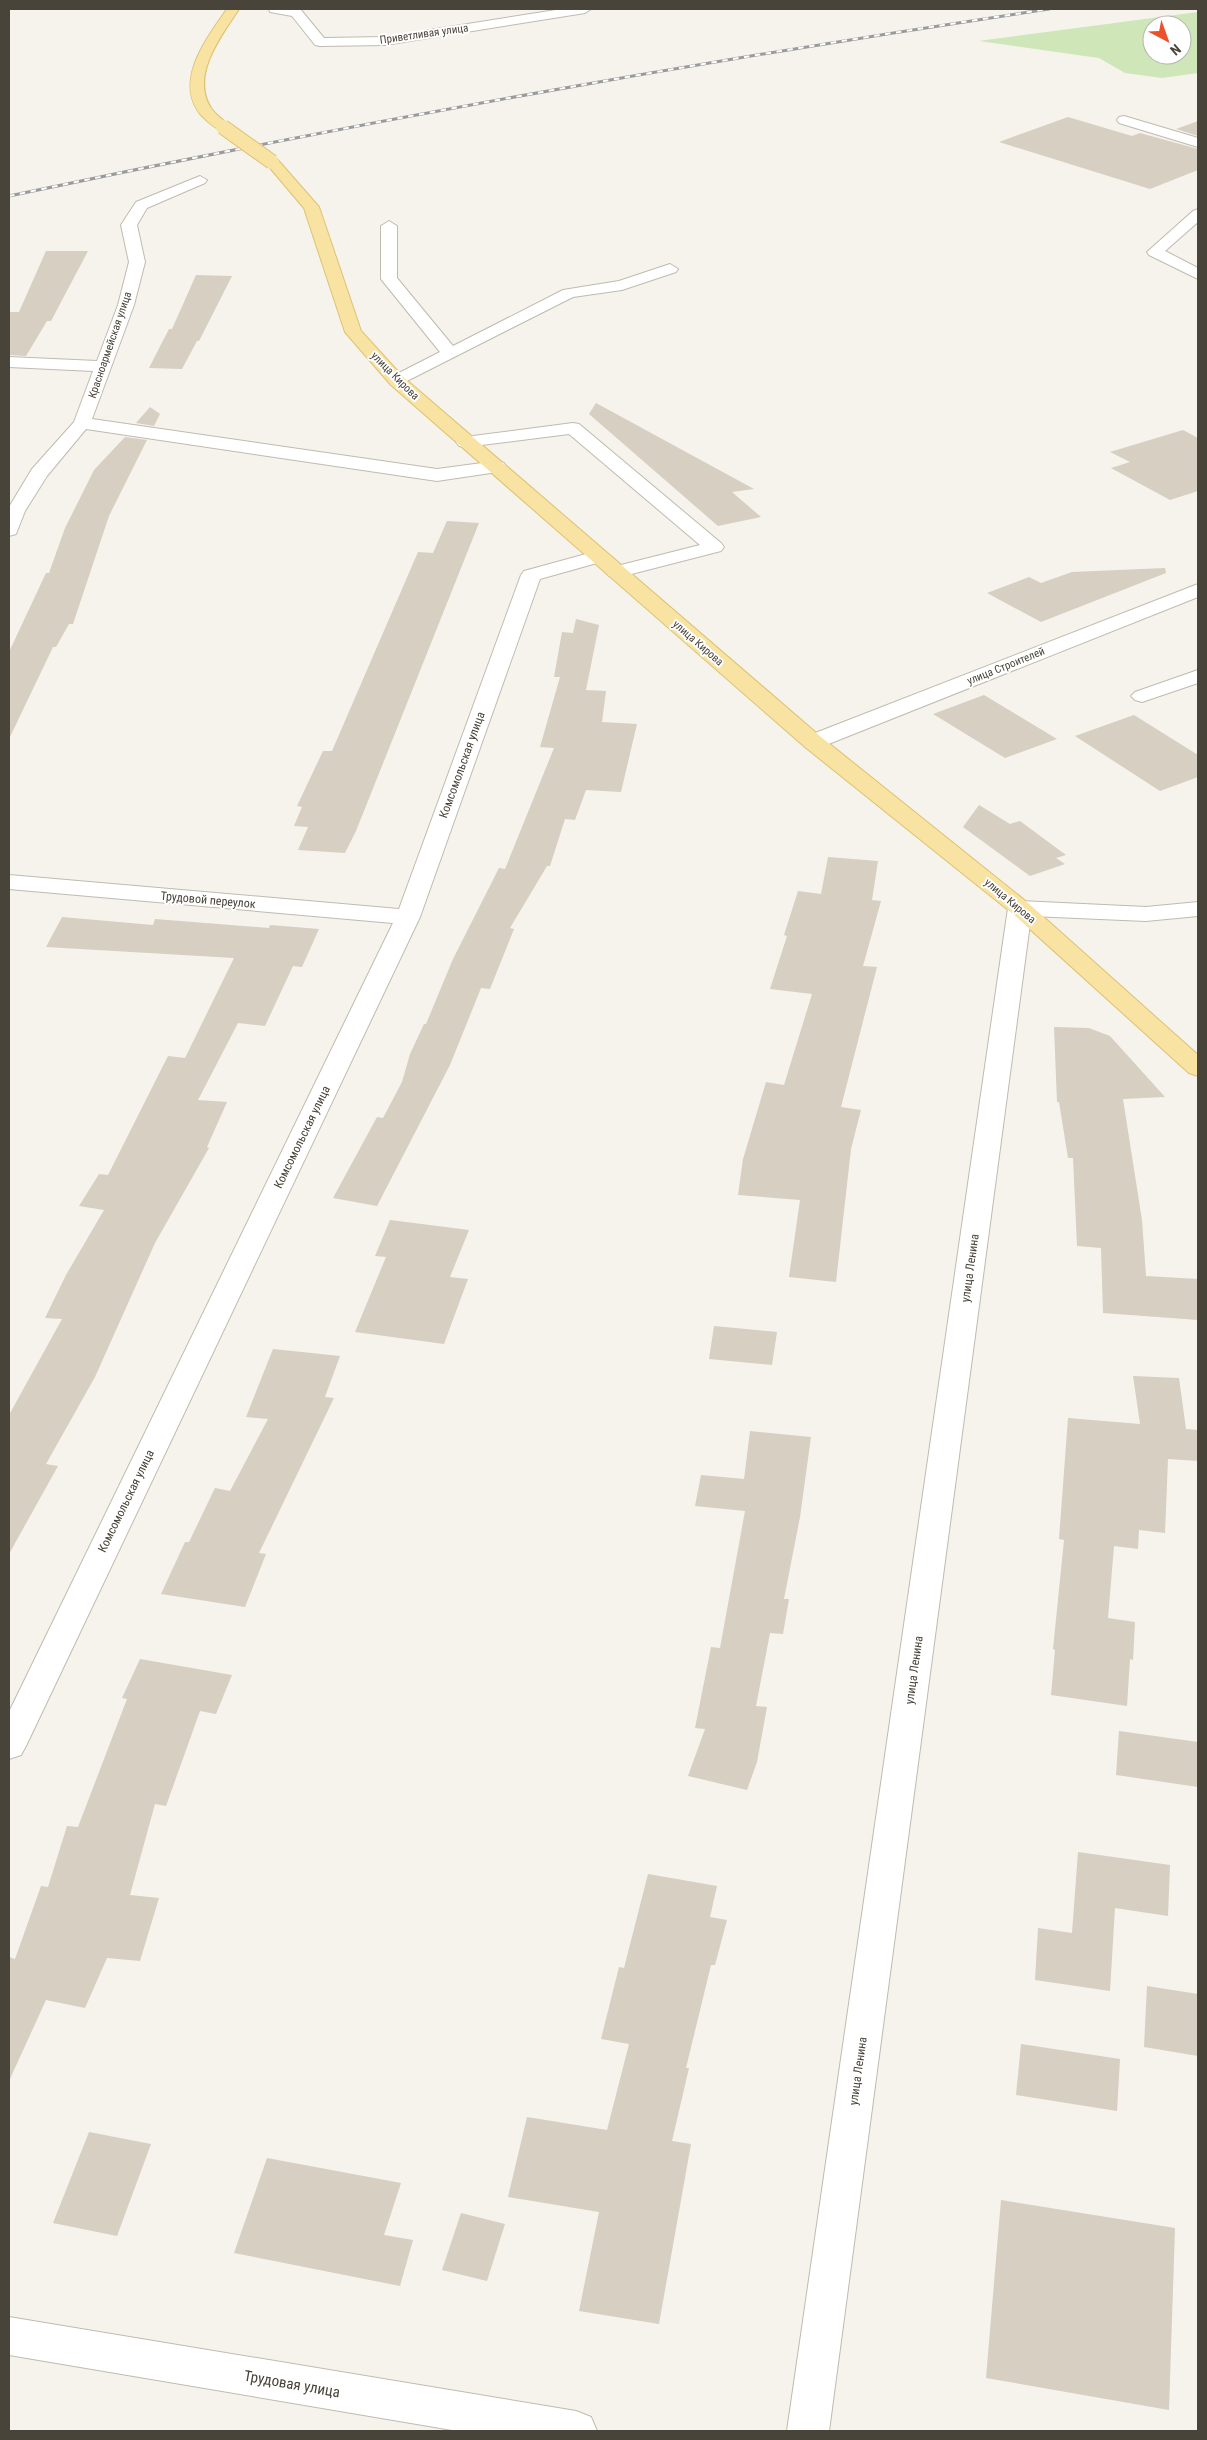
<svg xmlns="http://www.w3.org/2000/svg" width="1207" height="2440" font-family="'Roboto Condensed',sans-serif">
  <rect width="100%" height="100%" fill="#f5f3ec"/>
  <path fill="#cfe6b8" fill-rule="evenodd" d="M1198 12V73L1162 78 1125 73 1099 58 979 41ZM1152 25H1182V55H1152Z"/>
  <g fill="#d6cfc2">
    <polygon points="1068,117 1132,136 1140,133 1198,149 1198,170 1150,189 999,142"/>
    <polygon points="1198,121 1198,136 1176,129"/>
    <polygon points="46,251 88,251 51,321 47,321 26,356 9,355 9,312 19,312"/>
    <polygon points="196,275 232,276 199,341 197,341 182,369 149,368 169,329 172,329"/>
    <polygon points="596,403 754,489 732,492 761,517 718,526 589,414"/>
    <polygon points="150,407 160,414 154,426 136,423"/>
    <polygon points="1183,430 1198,438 1198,491 1170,500 1111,468 1130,462 1110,452"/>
    <polygon points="125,437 147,440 109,516 73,624 69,624 56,647 53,647 9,739 9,652 46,573 49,573 65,528 94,470"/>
    <polygon points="447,521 479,523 356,831 345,853 298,850 308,827 294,826 302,807 297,806 323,751 332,751 418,552 433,553"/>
    <polygon points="1165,568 1166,573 1041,622 987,593 1029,577 1041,583 1072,572"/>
    <polygon points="576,619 599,625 586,690 606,691 602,722 637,724 621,792 586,790 575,820 565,819 550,866 547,866 510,928 514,929 490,989 481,988 450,1065 377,1206 333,1198 377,1117 383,1118 402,1082 410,1054 424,1024 426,1024 453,959 499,868 505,869 554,748 540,747 560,677 554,677 562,632 573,633"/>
    <polygon points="984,695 1057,739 1005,758 933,714"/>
    <polygon points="1134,715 1198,755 1198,777 1160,791 1075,736"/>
    <polygon points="979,805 1010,824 1020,821 1066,855 1056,858 1065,864 1030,876 963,827"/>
    <polygon points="828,857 878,861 872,900 881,901 863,966 877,967 841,1107 861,1110 851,1149 836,1282 789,1277 800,1200 738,1195 743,1159 766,1082 784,1085 812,994 770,989 787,936 784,935 798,891 821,894"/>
    <polygon points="62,917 153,925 155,919 269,928 270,925 319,929 302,967 293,966 265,1026 238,1023 198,1100 227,1102 207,1147 209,1148 155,1243 95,1377 46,1464 58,1466 9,1554 9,1415 62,1319 45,1318 66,1275 104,1210 79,1206 99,1174 108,1175 168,1056 185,1058 234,958 46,947"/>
    <polygon points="1054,1027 1089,1028 1110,1036 1165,1097 1123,1099 1142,1220 1146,1276 1198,1279 1198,1320 1103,1313 1101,1248 1077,1246 1073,1158 1068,1158 1059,1102 1057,1102"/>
    <polygon points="390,1220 469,1230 450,1277 468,1279 444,1344 355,1332 386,1257 375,1256"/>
    <polygon points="714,1326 777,1332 772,1365 709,1359"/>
    <polygon points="273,1349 340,1356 325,1397 334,1398 259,1553 266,1554 245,1607 161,1594 185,1542 189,1542 215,1488 230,1491 268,1419 246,1417"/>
    <polygon points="1133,1376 1179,1378 1186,1429 1198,1430 1198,1461 1168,1459 1165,1533 1139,1530 1138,1549 1114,1546 1108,1618 1135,1622 1133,1660 1130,1659 1127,1706 1051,1695 1055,1650 1053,1649 1064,1540 1059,1539 1068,1418 1140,1424"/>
    <polygon points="750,1431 811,1437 800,1517 784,1599 789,1599 783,1634 770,1633 756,1706 767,1707 757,1762 747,1790 688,1776 705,1729 695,1728 711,1647 720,1648 745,1511 695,1506 701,1475 744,1479"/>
    <polygon points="140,1659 232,1675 216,1714 200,1711 166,1806 155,1804 130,1895 159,1898 140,1961 107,1958 85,2008 46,2000 9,2081 9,1957 15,1959 41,1886 48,1887 67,1826 78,1827 127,1699 122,1698"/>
    <polygon points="1119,1731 1198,1742 1198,1787 1116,1775"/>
    <polygon points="1078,1852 1170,1865 1168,1916 1115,1908 1110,1991 1035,1980 1038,1928 1072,1933"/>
    <polygon points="648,1874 717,1886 710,1917 727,1920 715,1965 711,1965 686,2068 689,2068 672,2141 691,2144 659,2324 579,2311 599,2212 508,2197 527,2117 607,2130 629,2044 601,2039 619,1967 624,1968"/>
    <polygon points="1147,1986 1198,1994 1198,2056 1144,2047"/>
    <polygon points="1021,2044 1120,2059 1117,2111 1016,2095"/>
    <polygon points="89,2132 151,2144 117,2236 53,2223"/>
    <polygon points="267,2158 401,2183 384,2235 413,2240 400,2286 234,2253"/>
    <polygon points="1001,2200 1175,2228 1169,2410 986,2378"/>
    <polygon points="461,2213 505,2224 487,2281 442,2270"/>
  </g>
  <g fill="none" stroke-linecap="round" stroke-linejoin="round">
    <defs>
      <g id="minor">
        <polygon points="269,9 301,10 324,38 385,37 562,9 591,9 585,13 385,45 320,46 315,45 292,16 270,12"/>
        <polygon points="1124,116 1198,138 1198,147 1119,123 1117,120 1119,117"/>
        <polygon points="200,176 207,180 205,183 147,208 137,225 145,262 134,305 92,419 437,469 497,461 504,463 506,467 504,471 437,481 86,429 47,476 25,511 16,534 9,536 9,507 32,469 74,422 93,371 9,367 9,357 97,361 118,305 129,262 121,225 136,202"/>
        <polygon points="1198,209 1198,222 1165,251 1198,268 1198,279 1149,255 1147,252 1193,211"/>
        <polygon points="389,221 397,226 397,278 453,346 563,290 619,281 670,264 678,269 676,272 622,290 573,297 397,386 391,385 388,381 391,377 440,352 381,279 381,226"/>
        <polygon points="573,423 579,424 721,543 724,547 721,551 616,578 609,576 606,572 609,568 700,545 569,434 465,447 459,446 456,442 459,438 465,437"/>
        <polygon points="597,551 604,553 607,557 604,561 540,579 420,917 26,1746 21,1755 9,1759 9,1712 393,923 9,889 9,875 399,909 521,575 524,571"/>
        <polygon points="1198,584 1198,597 821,747 813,749 805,747 802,742 805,737"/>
        <polygon points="1198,670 1198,683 1142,702 1135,700 1131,696 1135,692"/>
        <polygon points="1020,901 1146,907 1198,902 1198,916 1146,921 1031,916 829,2431 787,2431 1008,908 1012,903"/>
        <polygon points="9,2317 576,2411 591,2417 597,2431 458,2431 9,2355"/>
      </g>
      <g id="major">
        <path d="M227 9H239C222 35 190 75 211 108 216 116 225 120 230 127L223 131C215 129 207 121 201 115 173 81 207 38 227 9Z"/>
        <polygon points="272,158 277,159 319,207 361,331 403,377 821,737 1028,903 1198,1055 1198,1076 1189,1073 1012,913 805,747 391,385 345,332 304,208 265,162"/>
      </g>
    </defs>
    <use href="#minor" stroke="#c0bbaf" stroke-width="2"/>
    <use href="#major" stroke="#ddc272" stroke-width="2"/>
    <use href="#minor" fill="#fff" fill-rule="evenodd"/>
    <use href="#major" fill="#f8e3a2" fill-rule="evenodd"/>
    <defs>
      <path id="rail" d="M9 196C354 123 700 61 1049 9"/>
    </defs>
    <use href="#rail" stroke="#9a9a9a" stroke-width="3"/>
    <use href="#rail" stroke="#fff" stroke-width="2" stroke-dasharray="5.5" stroke-linecap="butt"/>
    <defs>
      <polyline id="major-bridge" points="223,127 272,162"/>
    </defs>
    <use href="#major-bridge" stroke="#ddc272" stroke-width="16" stroke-linecap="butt"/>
    <use href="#major-bridge" stroke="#f8e3a2" stroke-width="14"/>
  </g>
  <g text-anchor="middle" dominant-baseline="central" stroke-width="4" stroke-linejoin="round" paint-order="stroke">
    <g font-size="11" fill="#49443a" stroke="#fff">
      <text transform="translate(424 34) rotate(-8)">Приветливая улица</text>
      <text transform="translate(110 345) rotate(-71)">Красноармейская улица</text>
      <text transform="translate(395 376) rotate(45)">улица Кирова</text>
      <text transform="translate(698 643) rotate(41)">улица Кирова</text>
      <text transform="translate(1006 666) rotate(-22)">улица Строителей</text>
      <text transform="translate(1010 901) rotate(40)">улица Кирова</text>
    </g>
    <g font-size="12" fill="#49443a" stroke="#fff">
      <text transform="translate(462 765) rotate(-70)">Комсомольская улица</text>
      <text transform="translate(208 900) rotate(5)">Трудовой переулок</text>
      <text transform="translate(302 1137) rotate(-64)">Комсомольская улица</text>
      <text transform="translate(970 1268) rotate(-82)">улица Ленина</text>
      <text transform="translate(126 1501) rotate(-64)">Комсомольская улица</text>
      <text transform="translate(914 1670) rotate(-82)">улица Ленина</text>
      <text transform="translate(858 2071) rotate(-82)">улица Ленина</text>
    </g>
    <g font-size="15" fill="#49443a" stroke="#fff">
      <text transform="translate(292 2384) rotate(10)">Трудовая улица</text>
    </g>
  </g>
  <rect width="1207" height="2440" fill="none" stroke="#49443a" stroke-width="20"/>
  <g transform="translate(1167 40) rotate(139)"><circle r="24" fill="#ffffff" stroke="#b6b4b0"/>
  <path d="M0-4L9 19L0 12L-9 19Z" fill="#ec512c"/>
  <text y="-8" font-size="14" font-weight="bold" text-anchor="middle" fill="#49443a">N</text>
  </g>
</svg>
